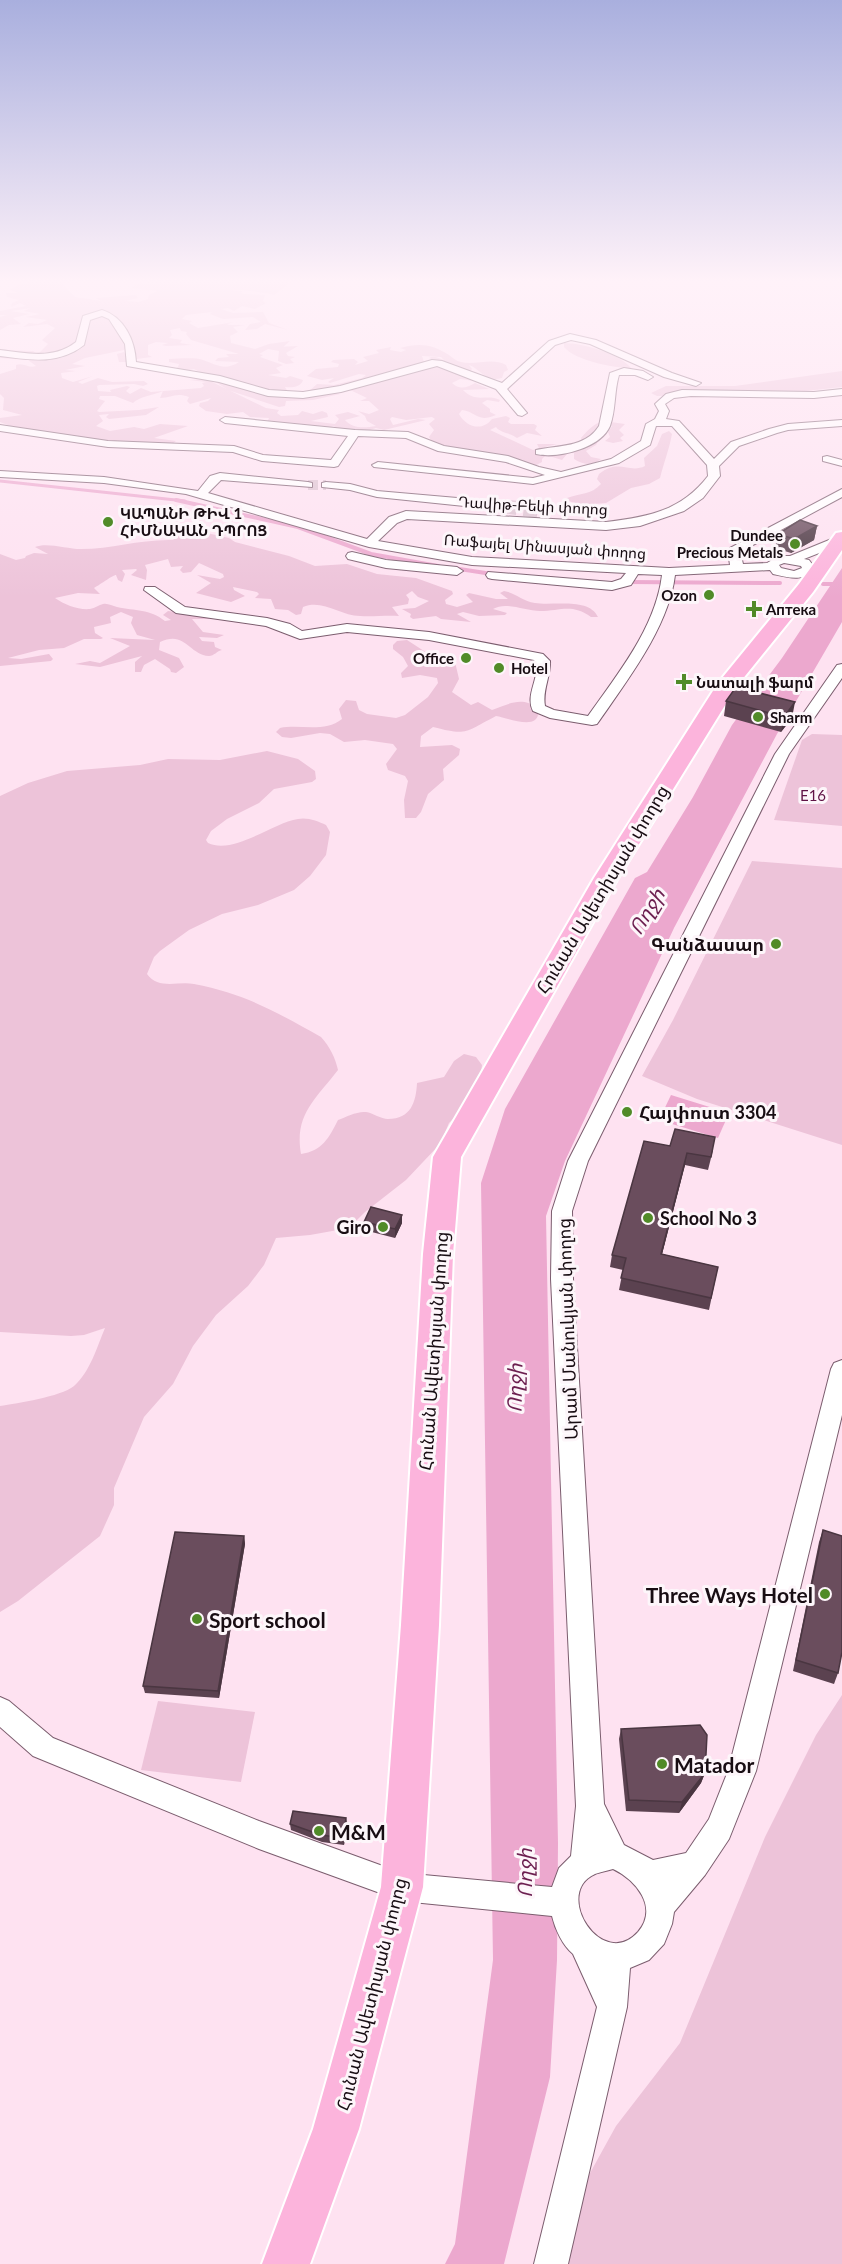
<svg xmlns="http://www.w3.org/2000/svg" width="842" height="2264" font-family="Lato,'Noto Sans Armenian',sans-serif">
  <rect width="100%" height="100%" fill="#fee2f1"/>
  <g fill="#edc3d9">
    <path d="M28 281H66L62 284 75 297 101 301 96 298 136 295 138 298 125 301 139 302 148 299 149 295 157 291 132 288 138 283 157 284 142 281H292L274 295C269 293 237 289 231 290L243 291 241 293 244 294 265 295 263 301 266 303 255 309 242 306 234 311 228 308 221 309 233 313 263 312 269 323 288 330 265 324 257 329 245 330 250 324 261 322 253 317 223 319 210 314 212 312 186 315 182 319 192 321 189 323 198 328 234 322 227 324 229 325H245L233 327 238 332 230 336 231 343 255 349 269 344 290 341 283 347H276L298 346 286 353 288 356 295 357 290 359 294 363 286 364 278 361 279 351 268 349 259 354 263 355 260 357 283 365 276 368 281 373 268 375 286 378 290 376 303 380C301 387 292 388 285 387L288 392 275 393 249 389C262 392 274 397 287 398 301 399 331 391 340 394L313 400 286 401 285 406 279 407 228 390 214 381 220 380 219 376H207L194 369 175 373 173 370 178 367 179 364 169 362V359C179 359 193 357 203 360 217 365 225 371 239 362L215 361 218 358 229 357 226 354H239L191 340 186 334 187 332 181 331 180 328 170 330 172 335 169 338 182 340 180 343 192 345 166 346 162 345 168 343 156 342 148 345V355L152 357 136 359 135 362H119L117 354 124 352 127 357 132 355 130 351 135 346 134 343 125 345 126 348 124 350 85 358 72 364 85 366 65 370 76 371 61 373 62 378 73 382 93 376 78 382 82 384 98 378 112 382 144 381 148 384 143 386 134 384 99 385 97 386 98 391 111 392 110 390 127 386 130 387 126 391 130 394 141 388 151 392 201 388 204 386 202 383 206 382 190 380 206 379 266 408 279 410 277 413 281 416 298 415 302 411 313 414 322 411 327 413 328 417 311 421 335 424 339 419 335 415 348 412 360 416 345 420C353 429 364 428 376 426L367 421 365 416 358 411 369 414 379 410 369 401H360L367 398 348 389 374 381H380L383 376 314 393 308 392 317 384 334 385 362 378 366 375 359 374 330 383 328 382 334 378 322 380 307 376 316 369 338 367 339 364 331 362 333 360 354 359 358 362 355 365 368 361 363 357 379 353 376 350 391 347 390 350 401 352 406 350 400 348C420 343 431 344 449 355 453 358 456 361 461 362 475 366 492 357 506 365L508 370 504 372 502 378C485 383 481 369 469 365L472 369 469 372 481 379 429 358 433 356 444 360 441 357 422 356 424 362 417 366 443 367 475 381 460 379 452 383C459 390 467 388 475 383L489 389 463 390C477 404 486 393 500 400L499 402 487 400 482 403 490 409V412L496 415C477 423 477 412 462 410L459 414C466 427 482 432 492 419L506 416 510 418 508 422 511 424H534L537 426 535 430 542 436 527 433 517 438C511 433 500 433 496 427L490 430 533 450 539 448 537 444H557L545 447 548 451 583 443 581 438C597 419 601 420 625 424L619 430 624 435 620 438 623 441 613 443 605 441 610 437 608 432 612 426H602L606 429 596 445 586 451 591 457 601 459C592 466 583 465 574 459V453H568L562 460 546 455 542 459V462L529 469 503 458 474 456 434 445 429 437 434 430 429 424 435 419 432 417 406 420 392 417 390 419 393 425 418 419 426 420 384 430 376 428 363 432 333 433 331 430 335 426 318 430 270 427 266 425 269 418 250 417 243 412 227 414 206 411 199 406 200 403 208 401 211 398 190 404 187 401 189 397C175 392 172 398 160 398L163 391C154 395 138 397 133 403L115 396H100L99 399 105 401 97 411 99 412 139 410 159 407 146 415 109 419 106 417 109 414 99 415 103 421 96 426 110 431 134 427 144 429 160 424 188 426 154 438 176 441 167 448H157L160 445C149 441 135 450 117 444L123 441 98 444 78 439 70 441 41 438 0 422V418L22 415 3 410 4 398 0 394V374L16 369V365C24 362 29 369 36 366L28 360 0 358V350L33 351 38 354 48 344 42 340 55 328 47 324 23 327 29 323 38 324 47 320 26 317 40 314 24 311 31 308 11 311 29 314 13 318 21 324 9 325 0 330V317L7 315H0V311L26 306 20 303 11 307 12 303 19 300 7 297 6 293H18L10 290 18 285 29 283Z"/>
    <path d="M564 343C583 343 620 354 631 368 614 368 576 361 564 347Z"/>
    <polygon points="842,371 842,387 779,394 657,396 651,393 666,386 735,386"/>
    <path d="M669 431 672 434C669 450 664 462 660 478L649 484 631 488 606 503 582 505 565 500 567 498C580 493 591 495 601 484L597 479 599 474C619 458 629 474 645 466L644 458 657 446 662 434Z"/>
    <path d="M195 522 206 525 198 528V531L229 538 235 542 289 556 315 566 347 564 377 574 416 578 452 591 453 594 445 600 446 604 457 607 473 602 466 595 469 593 496 599H508L500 593 504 591C516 593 522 601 535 603 553 606 589 597 598 617H591C572 603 560 611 540 611 525 611 506 601 493 609L507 613 505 615 479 616 463 612 457 614 471 622 441 619 436 616 413 619 410 617 411 614 402 609 415 608 429 601 418 597 412 591 406 595 409 599 408 604 392 607 399 616C385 615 373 617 360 616 340 616 323 599 303 607L301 614 296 615 288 610 275 609 271 599 255 598 259 594 257 592 233 587 234 590 245 596 231 602 196 593 211 583 197 575 220 579 224 577 223 574 199 563 191 572 183 573 180 570 183 566 171 567 168 559 145 565 147 570 146 580 131 575 137 570 136 569 122 570 125 574 122 582 118 580 116 575C113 575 98 586 94 588L100 594 78 593 55 598C65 605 78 610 90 609 95 608 99 605 103 604 108 603 112 606 117 607 135 611 150 609 165 621L171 620 163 615 168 611 218 618 219 619H192L203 632 224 635 217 638 199 637 202 641 214 642 215 647 222 650C217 651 214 656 209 656 188 654 185 630 160 642L159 650 179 658 184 667 176 673 171 672 170 669 155 659 144 665 141 672H135V662L142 656 100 667 75 664 90 661 100 663 130 646 110 638 155 640 137 635 131 623 133 617 121 612 110 617 111 623 94 627 95 633 103 638 101 639H84L64 648 39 650 8 658 21 659 49 654 53 659 51 661 0 666V554L16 560 25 558 26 556 34 553 48 554 35 547C47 542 67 549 81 549 112 549 141 539 173 540L176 537 153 534Z"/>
    <path d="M407 640 424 651 455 662 459 679 452 692 471 705 478 702 492 710C509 704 521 696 538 708 542 733 509 718 496 716 465 732 468 736 433 727L421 736 420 747 452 745 460 749 459 755 443 769 444 780 428 794 421 812 416 818H405L404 800 408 781 405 776 388 770 386 764 397 749 393 744 365 740 344 742 330 734 320 733 291 738 282 737 276 732 280 728C300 724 325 733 342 719L339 709 346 700 356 701 359 710 367 714 396 718 405 715 428 697 438 683 437 678 420 675 402 678 401 673 408 666 403 657 393 649V645L397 641Z"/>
    <polygon points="812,734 842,735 842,826 774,820 802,740"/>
    <path d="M267 751 298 759 315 771 316 779 312 782 274 789 259 803 227 819 211 831 206 840 208 843C234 855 272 823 298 819 307 817 318 821 326 825L330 832 326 855 310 876 294 890 258 905 222 914 189 930 160 951 154 957 147 974C158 990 178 981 194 984 246 994 276 1012 321 1037 330 1047 335 1057 338 1070 316 1099 294 1114 301 1154 322 1151 329 1138 338 1120 346 1117 357 1111 366 1112 373 1113 381 1119 388 1119 411 1119 416 1102 417 1083L444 1077 454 1061 464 1054 476 1057 482 1065 481 1073 464 1108 449 1123 440 1144 406 1180 365 1212 349 1228 310 1235 276 1238 264 1265 248 1286 216 1315 193 1346 173 1384 144 1417 114 1488V1505L100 1536 18 1601 0 1612V1406C18 1403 60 1397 74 1386 90 1372 97 1347 105 1328L84 1335 71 1336 0 1332V796L28 783 67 771 140 765 168 759 220 760Z"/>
    <polygon points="752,861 842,868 842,1145 697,1099 642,1076 673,1020"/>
    <polygon points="842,1695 842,2264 559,2264 579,2193 616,2126 680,2043 765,1837 816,1735"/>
    <polygon points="158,1701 255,1712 241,1782 141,1770"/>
  </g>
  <g fill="#eca8ce">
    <polygon points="842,568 842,622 777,734 674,928 565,1161 546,1216 558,1843 557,1960 550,2077 504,2264 445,2264 455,2244 493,1960 481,1183 505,1109 635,878 647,872 693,797 732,725 782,658"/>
    <polygon points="671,1095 729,1113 718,1138 659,1120"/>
  </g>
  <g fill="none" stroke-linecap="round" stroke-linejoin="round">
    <polyline stroke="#eca8ce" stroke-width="3" points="0,481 185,501"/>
    <g stroke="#eca8ce" stroke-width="4">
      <polyline points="176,500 298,527 371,554 438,566"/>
      <polyline points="453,568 492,574"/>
      <polyline points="627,582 780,583"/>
      <polyline points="823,584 842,584"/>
    </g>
    <polyline stroke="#dcc2d0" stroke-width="10" stroke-dasharray="10 5" stroke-linecap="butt" points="308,485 326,485"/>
    <polyline stroke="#dcc2d0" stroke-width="14" stroke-dasharray="14 7" stroke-linecap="butt" points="503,506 538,511"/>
    <defs>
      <g id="minor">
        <path d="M102 310C124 317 135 340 136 362L220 376 269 390 303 392 340 386 432 360 442 361 502 383 549 341 570 334 596 340 672 373 701 383 696 386 664 377 590 344 571 340 555 345 507 389 527 413 522 416 518 415 496 389 437 366 341 392 303 398 268 396 219 382 127 366 125 344 109 319 102 316 90 320 84 345C59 365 30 360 0 356V350C27 353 53 360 76 342L83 316Z"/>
        <path d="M624 368 643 371 653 377 648 380 635 375H619C614 391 616 410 610 426 601 448 558 459 536 454V450C559 445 585 448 599 426L610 373Z"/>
        <path d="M842 389V395L814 398 691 396 674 398 665 404 669 411 666 419 679 421 714 459 731 442 769 429 788 424 842 420V426L788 430 777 433 739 446 719 466 720 476 703 498 684 511 640 526 606 530 407 519 397 523 378 541 472 557 669 568 730 565 728 551 730 548 842 489V497L740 552 743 564 767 563 779 556H790L834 538H842V544L804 559 809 560 815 568C806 583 786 577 773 574L770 570 675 575C669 627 626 682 597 724L592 725 550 718 533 711C524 694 543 674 534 660L429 640 347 632 300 639 266 626 176 613 144 590 145 587H155L185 607 267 618 290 624 302 631 347 624 429 632 543 654 550 661C551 676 542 690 545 706L554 710 588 716C617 675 656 627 662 575L638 574 631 585 612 590 492 579 488 578 486 575 488 572 612 582 621 579 626 573 472 565 369 547 186 494 104 483 0 477V471L104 477 198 491 210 476 220 473 308 482 312 483V487L221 480 208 493 367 539 389 517 406 511 606 522C648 517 681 511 708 476L707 465 672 426H656L650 445 619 463 533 484 374 467 372 465 378 462 533 478 545 475 506 462 438 451 406 438 358 436 338 466 334 467 262 461 233 452 108 447 0 431V425L108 441 234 446 263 455 331 460 348 436 225 423 220 420 225 417 355 430 408 432 444 446 508 456 539 467 561 472 611 459 641 441 646 424 655 419 659 411 655 404 666 394 682 390 814 392ZM784 563 801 566 802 568 794 571 781 568 779 565Z"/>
        <polygon points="827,456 842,460 842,466 823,461 823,457"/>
        <polygon points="326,482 350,484 377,491 503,502 509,506 503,510 377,497 350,490 322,487 322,483"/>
        <polygon points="352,552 386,560 457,567 463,571 457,575 386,568 348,559 346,556 348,553"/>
        <path d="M842 664V678L789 754 588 1161 572 1211 573 1279 604 1804 624 1845 653 1860 686 1853 709 1819 728 1771 831 1369 834 1363 842 1360V1415L756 1771 729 1839 705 1875 674 1912 672 1924 664 1944 649 1960 630 1968 627 2007 568 2264H534L597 2007 573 1954C563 1946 555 1929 552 1916L402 1901 259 1849 33 1756 0 1727V1697L9 1701 53 1738 259 1821 402 1873 552 1887 559 1868 571 1856 576 1806 551 1279 552 1211 568 1161 775 754 837 665ZM613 1869C636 1880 659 1907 638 1932 602 1972 552 1893 595 1874 600 1872 607 1871 613 1869Z"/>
      </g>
      <polygon id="highway" points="842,532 842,550 813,592 737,686 618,878 461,1157 453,1254 439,1625 423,1887 359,2129 310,2264 262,2264 313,2129 381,1887 401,1625 423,1254 433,1157 594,878 718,683 799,584 836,533"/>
    </defs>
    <use href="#minor" stroke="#7b5d6e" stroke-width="2"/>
    <use href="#highway" stroke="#fff" stroke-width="4"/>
    <use href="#minor" fill="#fff" fill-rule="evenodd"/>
    <use href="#highway" fill="#fcb4dc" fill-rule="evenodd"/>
  </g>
  <g fill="#5b4250">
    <polygon points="817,526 814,540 791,553 775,548 778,534"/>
    <polygon points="726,701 792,718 781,732 724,716"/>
    <polygon points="670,1146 713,1150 708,1170 685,1165 662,1254 718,1267 709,1310 619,1290 623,1270 610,1267 612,1255"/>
    <polygon points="364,1222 402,1223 395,1238 364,1230"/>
    <polygon points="823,1530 838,1673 834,1684 793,1671 819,1542"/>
    <polygon points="244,1536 245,1544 219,1698 145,1693 143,1686"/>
    <polygon points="621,1729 705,1773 701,1783 679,1813 626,1811 619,1739"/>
    <polygon points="346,1818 347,1825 344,1845 322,1842 291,1830 290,1824"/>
  </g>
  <g fill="#4a3641">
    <polygon points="817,526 814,540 791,553 794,539"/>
    <polygon points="795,702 792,718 781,732 784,717"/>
    <polygon points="687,1153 685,1165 659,1266 661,1254"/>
    <polygon points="402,1215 402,1223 395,1238 395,1229"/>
    <polygon points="244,1536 245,1544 219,1698 218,1691"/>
    <polygon points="705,1773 701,1783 679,1813 682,1802"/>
    <polygon points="346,1818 347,1825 344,1845 343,1838"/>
  </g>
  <g fill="#6a4d5d" stroke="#4a3641" stroke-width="1.5">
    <polygon points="800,520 817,526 794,539 778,534"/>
    <polygon points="736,687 795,702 784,717 726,701"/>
    <polygon points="675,1129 715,1137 711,1157 687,1153 661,1254 718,1267 711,1298 621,1278 626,1258 612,1255 644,1141 670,1146"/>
    <polygon points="371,1207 402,1215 395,1229 364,1222"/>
    <polygon points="823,1530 842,1536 842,1652 838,1673 796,1660"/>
    <polygon points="175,1532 244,1536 218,1691 143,1686"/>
    <polygon points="700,1725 707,1735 705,1773 682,1802 629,1800 621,1729"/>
    <polygon points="293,1811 346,1818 343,1838 321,1835 290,1824"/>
  </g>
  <linearGradient id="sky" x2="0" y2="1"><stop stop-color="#a9afde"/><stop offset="0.47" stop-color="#fff2f9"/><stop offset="1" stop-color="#fff2f9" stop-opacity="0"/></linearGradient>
  <rect width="842" height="598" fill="url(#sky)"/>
  <g fill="#518b28" stroke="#fdf6fa" stroke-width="2">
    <circle cx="108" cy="522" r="6"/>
    <circle cx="795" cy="544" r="6"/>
    <circle cx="709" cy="595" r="6"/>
    <path d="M751 600h6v6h6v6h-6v6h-6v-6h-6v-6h6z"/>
    <circle cx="466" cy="658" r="6"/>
    <circle cx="499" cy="668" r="6"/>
    <path d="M681 673h6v6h6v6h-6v6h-6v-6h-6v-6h6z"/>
    <circle cx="758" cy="717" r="6"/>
    <circle cx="776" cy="944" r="6"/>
    <circle cx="627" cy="1112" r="6"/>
    <circle cx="648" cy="1218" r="6"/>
    <circle cx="383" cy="1227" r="6"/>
    <circle cx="825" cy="1594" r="6"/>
    <circle cx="197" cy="1619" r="6"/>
    <circle cx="662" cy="1764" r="6"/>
    <circle cx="319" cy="1831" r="6"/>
  </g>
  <g text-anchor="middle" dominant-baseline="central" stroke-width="6" stroke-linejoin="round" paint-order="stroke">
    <g font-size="15" fill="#180d13" stroke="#fdf6fa">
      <text transform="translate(533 505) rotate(3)">Դավիթ-Բեկի փողոց</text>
      <text transform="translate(545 546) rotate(4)">Ռաֆայել Մինասյան փողոց</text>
    </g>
    <g font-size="15" font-weight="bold" fill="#180d13" stroke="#fdf6fa" text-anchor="start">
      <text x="120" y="513">ԿԱՊԱՆԻ ԹԻՎ 1<tspan x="120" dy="17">ՀԻՄՆԱԿԱՆ ԴՊՐՈՑ</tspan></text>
      <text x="783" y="535" text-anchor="end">Dundee<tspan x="783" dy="17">Precious Metals</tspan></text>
      <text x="697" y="595" text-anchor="end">Ozon</text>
      <text x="766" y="609">Аптека</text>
      <text x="454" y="658" text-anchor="end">Office</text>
      <text x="511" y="668">Hotel</text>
      <text x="696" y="682">Նատալի ֆարմ</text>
      <text x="770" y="717">Sharm</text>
    </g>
    <g font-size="15" fill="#601346" stroke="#fdf6fa">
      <text x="813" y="795">E16</text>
    </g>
    <g font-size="18" fill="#180d13" stroke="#fdf6fa">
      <text transform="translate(602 889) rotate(-59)">Հունան Ավետիսյան փողոց</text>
      <text transform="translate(567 1329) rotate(-92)">Արամ Մանուկյան փողոց</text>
      <text transform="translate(433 1351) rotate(-86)">Հունան Ավետիսյան փողոց</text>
      <text transform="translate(371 1994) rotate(-76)">Հունան Ավետիսյան փողոց</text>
    </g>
    <g font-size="18" font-weight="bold" fill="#180d13" stroke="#fdf6fa" text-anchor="end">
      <text x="764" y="944">Գանձասար</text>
      <text x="639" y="1112" text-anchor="start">Հայփոստ 3304</text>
      <text x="660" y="1218" text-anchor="start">School No 3</text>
      <text x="371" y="1227">Giro</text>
    </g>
    <g font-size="20" font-style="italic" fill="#6c1f50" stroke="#fdf6fa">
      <text transform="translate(646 911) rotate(-59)">Ողջի</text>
      <text transform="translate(514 1388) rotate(-89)">Ողջի</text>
      <text transform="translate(524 1873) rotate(-90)">Ողջի</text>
    </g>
    <g font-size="21" font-weight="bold" fill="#180d13" stroke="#fdf6fa" text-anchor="start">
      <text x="813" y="1594" text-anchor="end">Three Ways Hotel</text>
      <text x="209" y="1619">Sport school</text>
      <text x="674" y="1764">Matador</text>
      <text x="331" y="1831">M&amp;M</text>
    </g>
  </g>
</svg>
